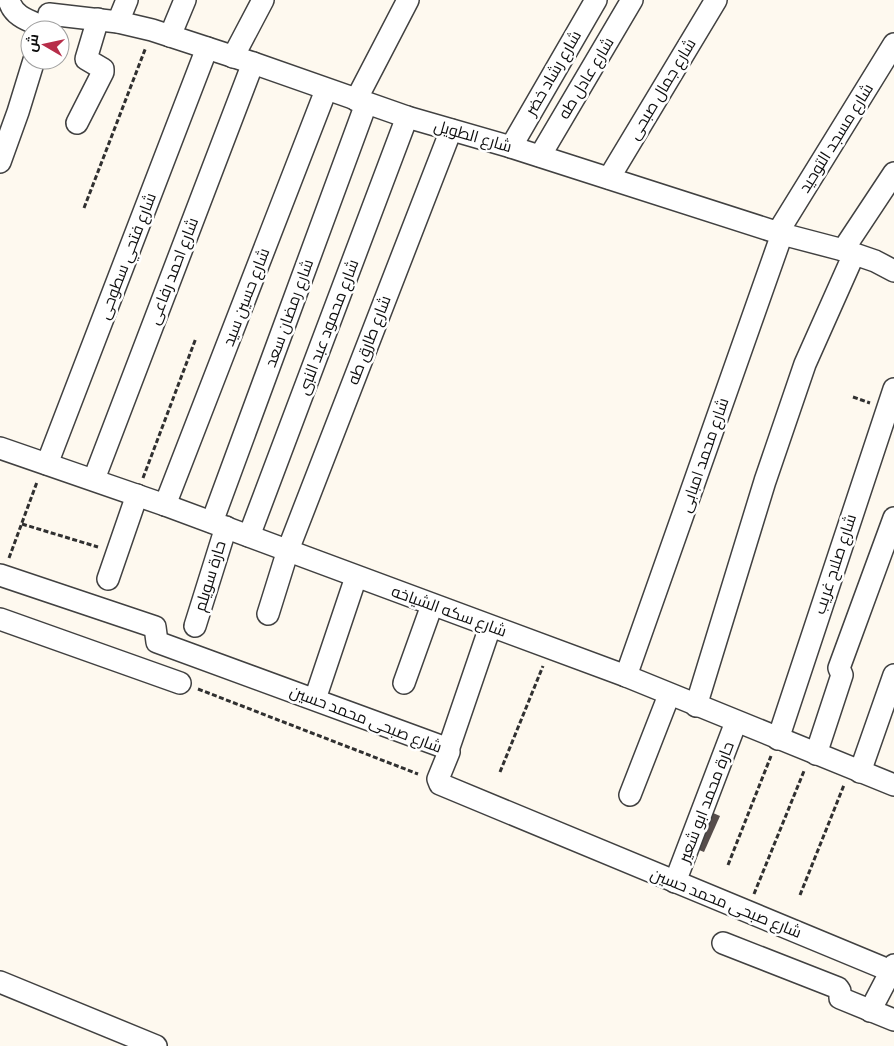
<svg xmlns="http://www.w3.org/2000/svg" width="894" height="1046" font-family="'Zilla Slab',Cairo,serif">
  <rect width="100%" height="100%" fill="#fef9ef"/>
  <polygon fill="#564d4b" points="704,809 720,816 704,852 689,846"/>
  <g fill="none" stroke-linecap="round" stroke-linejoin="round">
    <defs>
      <g id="minor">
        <path d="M9 0C13 17 30 21 44 27"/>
        <polyline points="49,14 118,22 152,30 253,63 407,117 511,147 782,234 843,250 875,261 894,271"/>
        <polyline points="118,22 127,0"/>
        <polyline points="170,36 185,0"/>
        <polyline points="233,57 263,0"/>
        <polyline points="356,100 408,0"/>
        <polyline points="77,123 103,72 103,69 86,59 98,19"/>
        <polyline points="511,147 596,0"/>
        <polyline points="540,156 632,0"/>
        <polyline points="0,162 18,112 34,60"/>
        <polyline points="609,178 716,0"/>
        <polyline points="778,232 894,44"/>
        <polyline points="843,250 894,173"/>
        <polyline points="0,448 165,505 626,676 894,785"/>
        <polyline points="47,464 207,48"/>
        <polyline points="94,479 253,63"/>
        <polyline points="165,505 326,90"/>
        <polyline points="212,522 366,104"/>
        <polyline points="249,536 407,117"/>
        <polyline points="0,575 155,627 157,642 446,748 449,752 438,779 440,784 891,971"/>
        <polyline points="108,579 137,495"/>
        <polyline points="268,614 288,550 451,130"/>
        <polyline points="0,619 180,683"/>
        <polyline points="195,626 226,527"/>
        <polyline points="626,676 782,234"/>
        <polyline points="404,683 432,605"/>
        <polyline points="315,699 356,577"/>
        <polyline points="696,706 765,481 805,364 854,254"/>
        <polyline points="778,739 894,389"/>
        <polyline points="448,750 490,627"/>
        <polyline points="816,754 842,675 839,668 894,518"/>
        <polyline points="860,772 894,675"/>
        <polyline points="630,795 669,695"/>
        <polyline points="675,882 736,722"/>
        <polyline points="723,943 838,988 840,991 840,998 894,1020"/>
        <polyline points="0,982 156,1046"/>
        <polyline points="870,1011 894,965"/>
      </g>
    </defs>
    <use href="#minor" stroke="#414141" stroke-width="24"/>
    <g stroke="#303030" stroke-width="3" stroke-dasharray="5 2.5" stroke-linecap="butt">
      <polyline points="84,208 146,47"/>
      <polyline points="853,397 870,403"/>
      <polyline points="143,478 196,338"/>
      <polyline points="22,524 98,547"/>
      <polyline points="9,558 37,482"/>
      <polyline points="198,689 418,774"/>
      <polyline points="500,772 543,666"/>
      <polyline points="728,865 771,756"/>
      <polyline points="754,894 804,771"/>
      <polyline points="800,895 844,785"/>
    </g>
    <use href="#minor" stroke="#fff" stroke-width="21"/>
  </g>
  <g text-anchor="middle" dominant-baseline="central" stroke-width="5" stroke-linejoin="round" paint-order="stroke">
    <g font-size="16" fill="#0e0e0e" stroke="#fff">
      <text transform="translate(553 73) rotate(-60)">شارع رشاد خضر</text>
      <text transform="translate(586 78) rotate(-59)">شارع عادل طه</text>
      <text transform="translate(662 89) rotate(-59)">شارع جمال صبحى</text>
      <text transform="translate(473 136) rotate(16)">شارع الطويل</text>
      <text transform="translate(836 138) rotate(-58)">شارع مسجد التوحيد</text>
      <text transform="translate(127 256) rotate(-69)">شارع فتحي سطوحى</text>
      <text transform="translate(173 271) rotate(-69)">شارع احمد رفاعى</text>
      <text transform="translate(246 297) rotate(-69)">شارع حسين سيد</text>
      <text transform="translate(289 313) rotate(-70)">شارع رمضان سعد</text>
      <text transform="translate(328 327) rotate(-69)">شارع محمود عبد النبى</text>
      <text transform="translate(369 340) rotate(-69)">شارع طارق طه</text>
      <text transform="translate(704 455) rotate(-71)">شارع محمد امبابى</text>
      <text transform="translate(835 564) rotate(-72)">شارع صلاح غريب</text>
      <text transform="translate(210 576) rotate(-73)">حارة سويلم</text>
      <text transform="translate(449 611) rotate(20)">شارع سكه الشياخه</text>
      <text transform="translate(366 719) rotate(21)">شارع صبحى محمد حسين</text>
      <text transform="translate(706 802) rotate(-69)">حارة محمد ابو شعير</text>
      <text transform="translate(726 903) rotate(22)">شارع صبحى محمد حسين</text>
    </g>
  </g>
  <g transform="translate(45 45) rotate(279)"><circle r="24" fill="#ffffff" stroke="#9f9f9f"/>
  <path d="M0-4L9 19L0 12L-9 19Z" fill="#b72d49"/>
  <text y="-8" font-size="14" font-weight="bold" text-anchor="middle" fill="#0e0e0e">ش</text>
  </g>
</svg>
